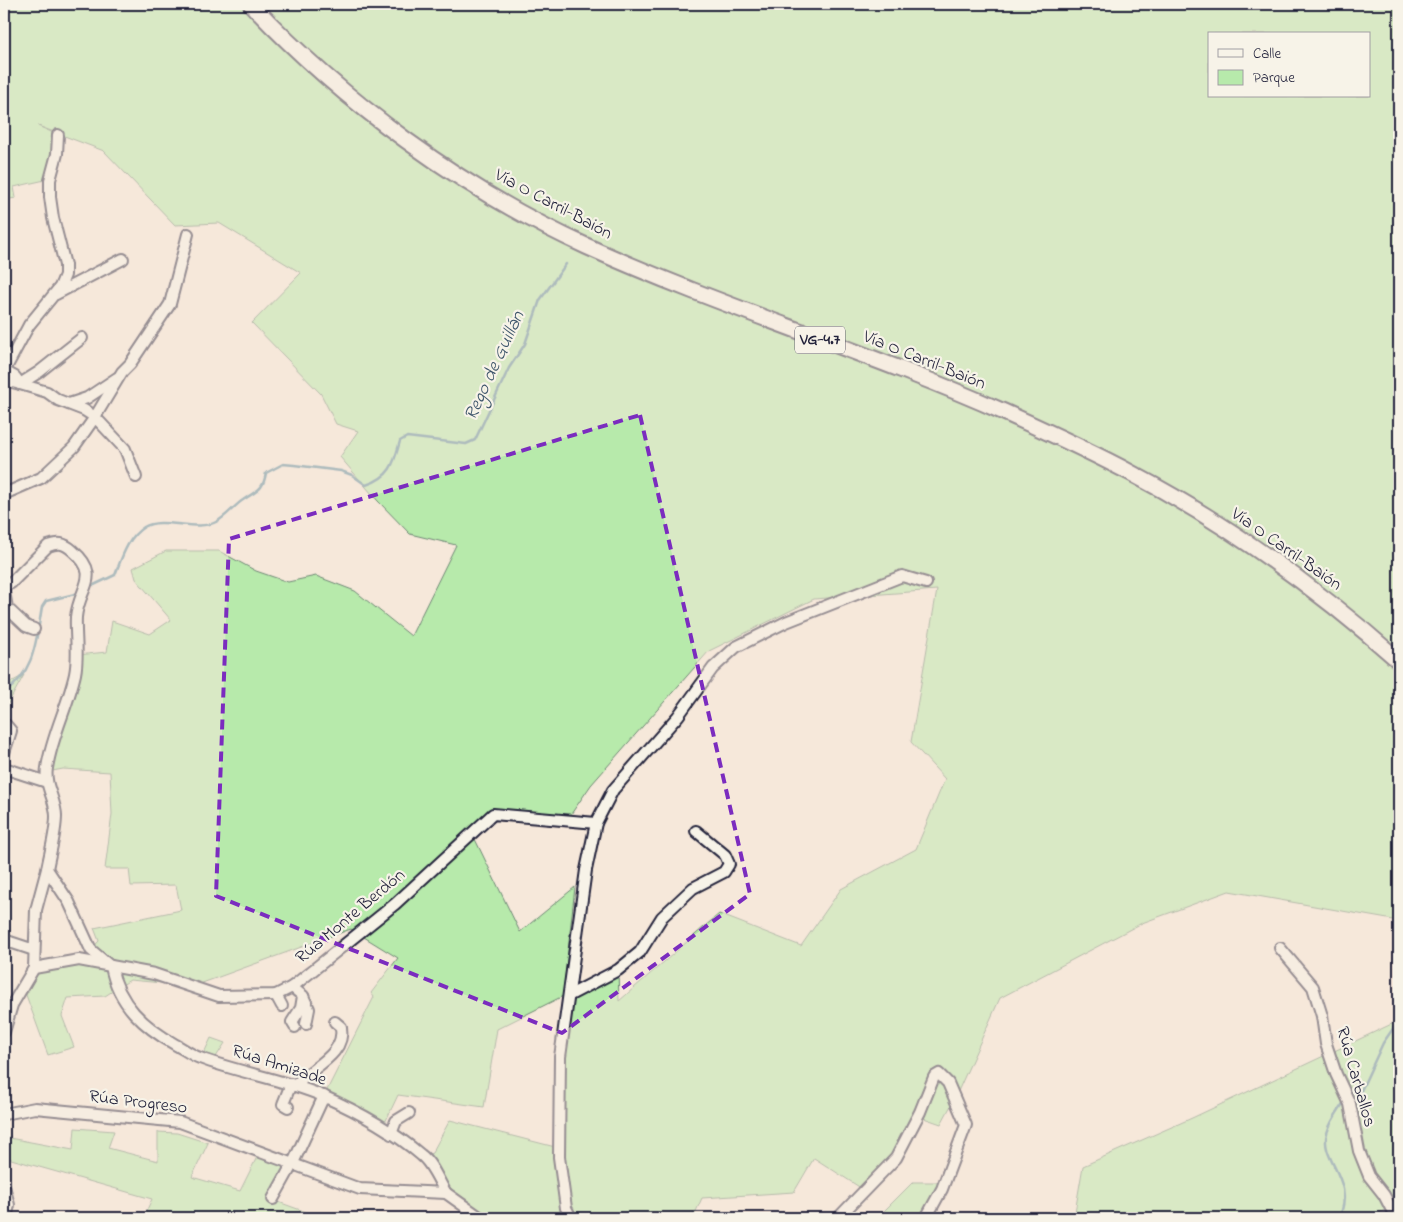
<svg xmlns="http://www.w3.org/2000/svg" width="1403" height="1222" font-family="'Indie Flower',sans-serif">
  <rect width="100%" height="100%" fill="#f6e8da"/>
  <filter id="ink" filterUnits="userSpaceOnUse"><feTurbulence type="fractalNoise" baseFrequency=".02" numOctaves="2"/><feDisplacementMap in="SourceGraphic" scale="10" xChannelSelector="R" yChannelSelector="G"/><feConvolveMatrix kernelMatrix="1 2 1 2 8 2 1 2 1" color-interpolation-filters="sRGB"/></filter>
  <g filter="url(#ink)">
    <g fill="#b7eaab" stroke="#6c8673" fill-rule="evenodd">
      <path d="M4 4H1399V921L1229 891 1142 923 1000 998 955 1098 941 1124 918 1116 896 1158 864 1190 814 1158 794 1192 702 1198 693 1218H481L459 1204 423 1156 432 1153 450 1120 559 1148 560 1057 570 995 618 970 619 1001 719 914 801 946 841 889 916 849 945 779 911 742 937 590 814 599 709 651 591 785 569 817 493 814 472 833 520 932 575 887 563 996 497 1029 484 1107 398 1095 382 1129 324 1096 374 997 371 993 398 958 351 929 194 986 130 980 105 996 68 998 62 1016 74 1047 48 1055 26 995 38 973 76 966 99 941 94 928 181 910 176 885 131 886 129 869H105L112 814 110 772 63 769 47 772 77 655 107 652 112 621 150 634 171 620 136 579 133 568 166 551H219L256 571 288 582 316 576 355 591 411 636 456 545 410 534 378 501 340 457 358 431 336 424 321 394 252 323 301 273 219 223 175 225 104 151 38 126 58 135 45 180 14 187 16 198 4 200ZM1209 34H1369V96H1209Z"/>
      <polygon points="24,675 4,711 4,686"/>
      <polygon points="1399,1016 1399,1210 1391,1206 1371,1218 1074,1218 1083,1166 1192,1118 1398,1021"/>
      <polygon points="211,1038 225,1043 216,1057 204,1053"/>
      <polygon points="75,1128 114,1131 108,1148 158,1161 158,1132 177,1133 208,1143 192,1177 240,1191 258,1155 288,1167 273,1200 317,1216 317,1218 143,1218 152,1199 4,1157 4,1137 73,1150"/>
      <polygon points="913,1182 941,1182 926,1218 877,1218"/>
    </g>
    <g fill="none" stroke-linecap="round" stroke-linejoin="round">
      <g stroke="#578699" stroke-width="2.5">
        <path d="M94 585 115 575C122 557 128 537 144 527 162 516 196 532 216 522 226 517 234 506 243 500 257 490 263 491 266 473L283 464 294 465 341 471 352 475 366 485C391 477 394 463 400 441L407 437 466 444 475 440 509 368 525 344 540 300 566 264"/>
        <path d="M4 693C35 672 36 641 42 607L46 601 79 593"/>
        <polyline points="1358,1097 1383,1043 1399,1020"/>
        <path d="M1339 1218C1357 1180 1319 1160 1327 1133 1330 1122 1338 1111 1344 1102"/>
      </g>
      <defs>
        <g id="minor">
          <polyline points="56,294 123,259"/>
          <polyline points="7,366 29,325 60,287 65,275 65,265 53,218 50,197 50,180 57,154 58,135"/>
          <polyline points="4,371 15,377 20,384 4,380"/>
          <polyline points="20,384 47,392 58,400 84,410 95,417 122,372 130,364 170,304 188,234"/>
          <polyline points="20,384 39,372 82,338"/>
          <polyline points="69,404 87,398 117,378"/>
          <polyline points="4,494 41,478 74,447 95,417 125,449 136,477"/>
          <path d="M4 586 11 583 48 546C58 542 64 543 72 550 103 576 79 587 76 617 75 636 79 655 75 674 68 706 52 735 47 768 44 786 56 800 56 816 56 833 50 852 47 869"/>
          <polyline points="4,591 7,608 26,626 34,629"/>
          <polyline points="4,753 11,731 6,725"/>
          <polyline points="4,768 47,782"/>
          <polyline points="4,940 34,950"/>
          <polyline points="1280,948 1313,987 1322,1016 1326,1044 1336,1074 1350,1104 1359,1151 1369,1176 1384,1195 1396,1218"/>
          <path d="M111 966C118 1004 144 1027 176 1045 184 1049 191 1055 200 1058 240 1073 283 1079 323 1096 357 1111 393 1131 421 1155 432 1163 439 1182 446 1193"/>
          <polyline points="34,968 79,960 154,974 219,996 276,995 292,987 395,904 493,814 596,823"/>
          <polyline points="34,968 36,910 47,869 69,902 91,950 110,966"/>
          <polyline points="292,987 303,996 301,1008 292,1022 295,1027"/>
          <polyline points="276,995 282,1006"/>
          <polyline points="570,995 618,970 640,952 662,917 693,888 724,872 729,864 725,855 696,831"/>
          <polyline points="303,996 309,1009 306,1024"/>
          <polyline points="4,1032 12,1005 34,968"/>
          <path d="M295 1086C309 1068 346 1056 341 1027L335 1022"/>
          <polyline points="288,1107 283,1104 291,1084"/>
          <polyline points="4,1114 35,1108 180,1122 360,1189 446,1193 481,1218"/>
          <polyline points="391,1134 396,1121 409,1113"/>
          <polyline points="4,1186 9,1205 6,1218"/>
          <polyline points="273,1199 293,1163 324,1096"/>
          <polyline points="571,1218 566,1208 559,1157 560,1057 586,870 596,823 613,790 678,716 713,668 736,647 786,622 902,576 926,583"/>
          <polyline points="838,1218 896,1158 920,1112 934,1077 939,1074 948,1083 966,1125 942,1189 926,1218"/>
        </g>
        <path id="highway" d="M251 4C343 102 463 190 586 246 723 308 867 351 1004 412 1046 431 1090 451 1131 473 1226 523 1319 590 1399 661"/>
      </defs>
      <use href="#minor" stroke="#22223b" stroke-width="14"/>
      <use href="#highway" stroke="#22223b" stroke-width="19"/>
      <use href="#minor" stroke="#f7f3e8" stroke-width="10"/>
      <use href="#highway" stroke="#f7f3e8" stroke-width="15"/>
    </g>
  </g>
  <path d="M0 0H1403V1222H0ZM640 415 750 894 562 1033 216 896 229 539Z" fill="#f6e8da" fill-opacity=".55" fill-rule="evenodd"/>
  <path fill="none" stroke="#7b2cbf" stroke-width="4" stroke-dasharray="10 6" stroke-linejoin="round" d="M640 415 750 894 562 1033 216 896 229 539Z"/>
  <g text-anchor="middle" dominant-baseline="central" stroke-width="4.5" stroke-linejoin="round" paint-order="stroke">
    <rect fill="#f7f3e8" stroke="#62616f" stroke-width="1" x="795" y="326.5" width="50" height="27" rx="4"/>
    <g font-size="16" font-weight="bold" fill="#22223b">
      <text x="820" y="340">VG-4.7</text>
    </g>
    <g font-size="18" fill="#22223b" stroke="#f7f3e8">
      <text transform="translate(553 205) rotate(28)">Vía O Carril-Baión</text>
      <text transform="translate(924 361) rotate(22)">Vía O Carril-Baión</text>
      <text transform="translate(1286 550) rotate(35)">Vía O Carril-Baión</text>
      <text transform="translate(351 917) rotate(-40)">Rúa Monte Berdón</text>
      <text transform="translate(279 1066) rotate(18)">Rúa Amizade</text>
      <text transform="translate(1355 1077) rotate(74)">Rúa Carballos</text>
      <text transform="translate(138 1103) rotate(7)">Rúa Progreso</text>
    </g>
    <g font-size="19" font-style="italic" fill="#3c546a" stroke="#f7f3e8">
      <text transform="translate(495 366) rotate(-65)">Rego de Guillán</text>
    </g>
  </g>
  <rect width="1403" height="1222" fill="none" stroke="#f7f3e8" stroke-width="20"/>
  <rect x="10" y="10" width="1383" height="1202" fill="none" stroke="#22223b" stroke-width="2" filter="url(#ink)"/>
  <rect x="1208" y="32" width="162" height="65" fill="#f7f3e8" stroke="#a29fa3"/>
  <rect x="1218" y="49" width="25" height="8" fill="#f7f3e8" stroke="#a29fa3"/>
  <text x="1253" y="58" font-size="15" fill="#22223b">Calle</text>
  <rect x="1218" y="70" width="25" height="15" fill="#b7eaab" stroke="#a29fa3"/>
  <text x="1253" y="82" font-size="15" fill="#22223b">Parque</text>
</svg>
